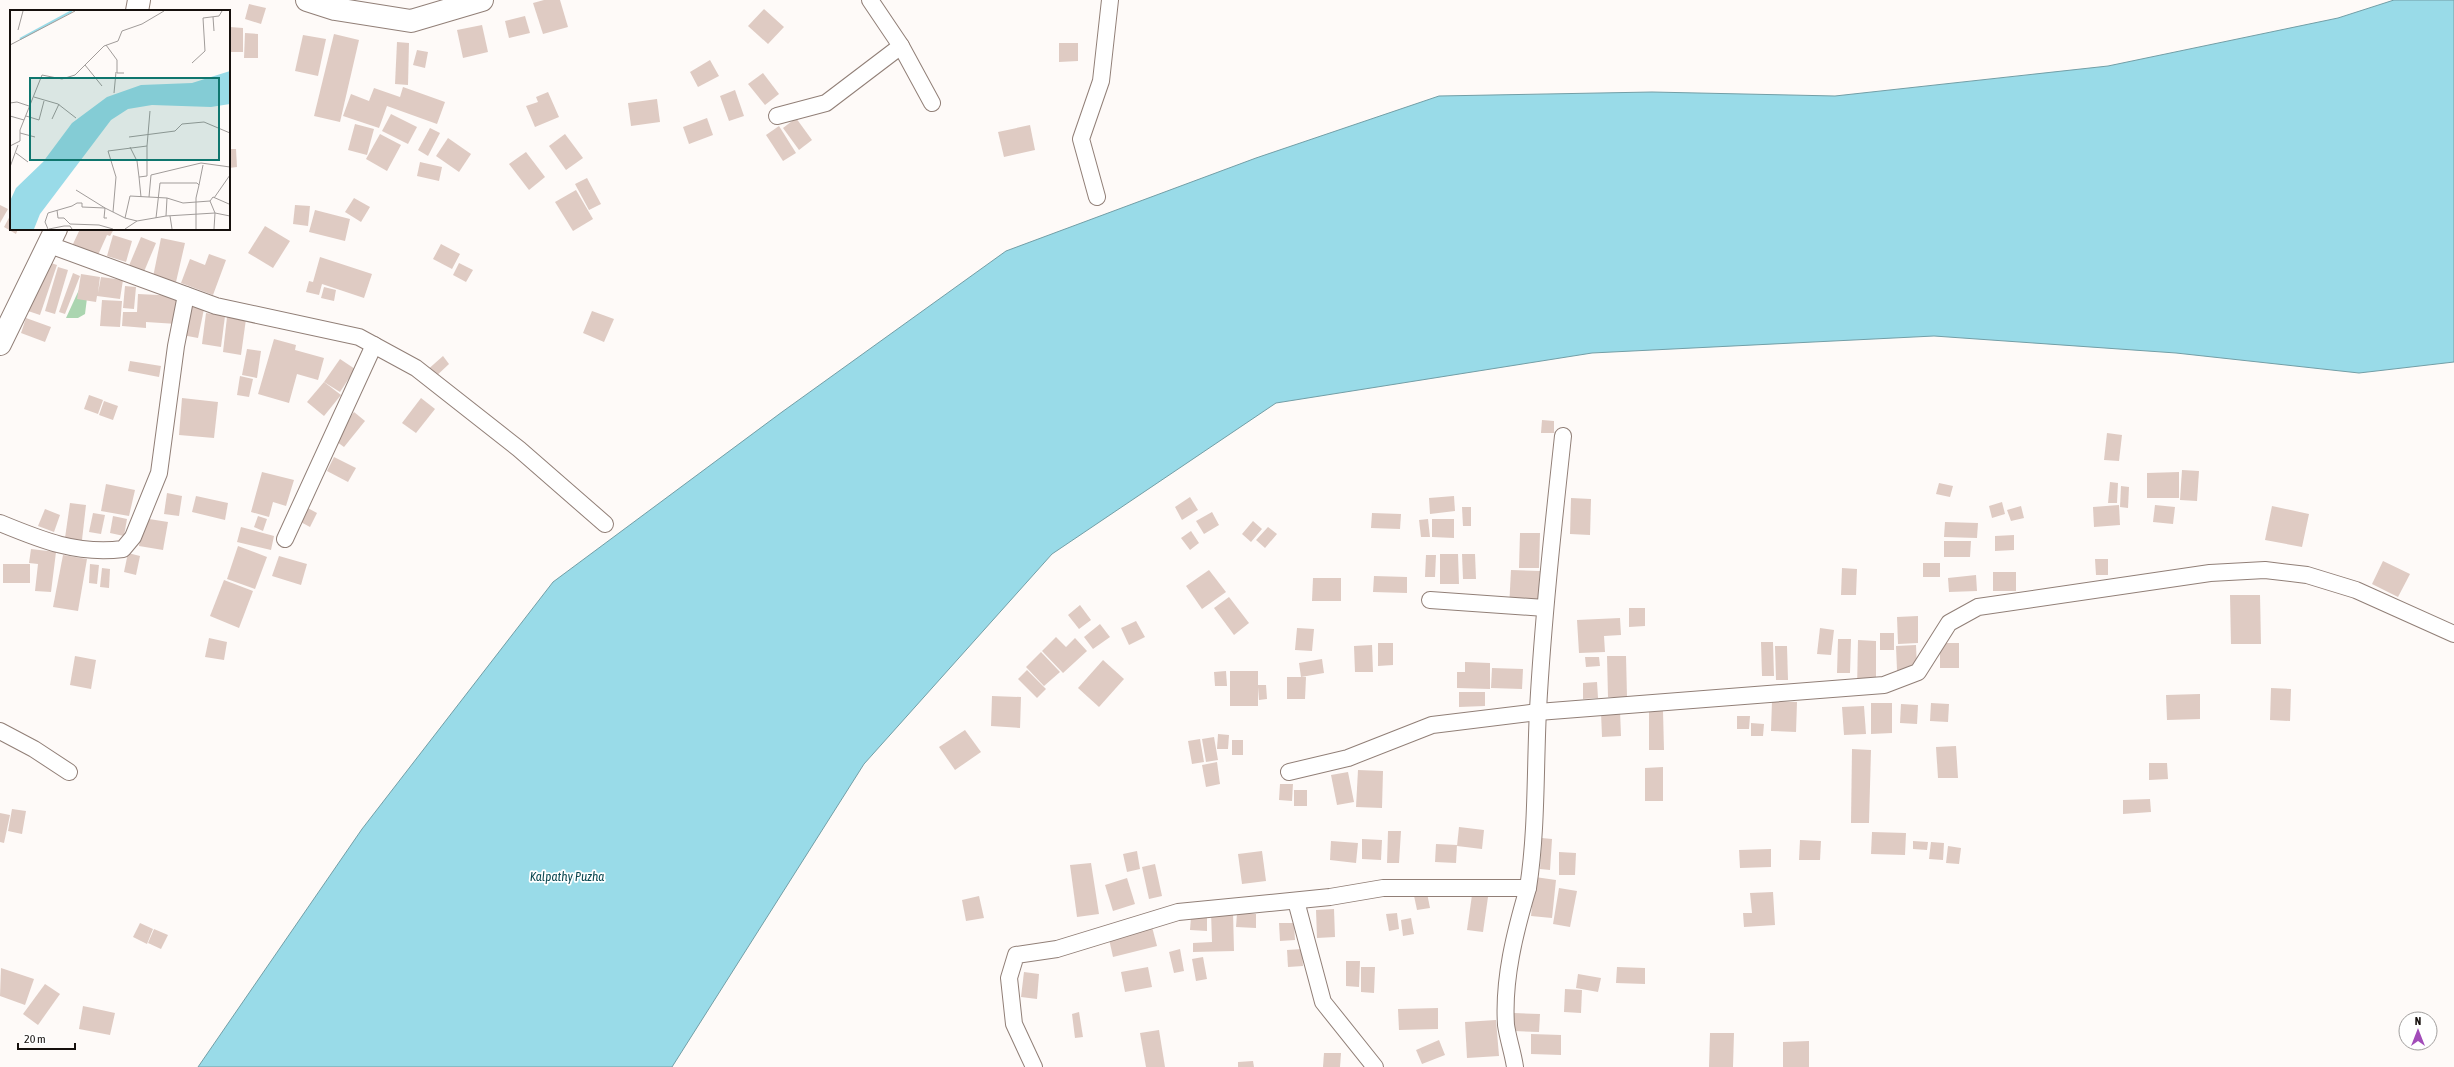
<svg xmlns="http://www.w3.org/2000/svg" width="2454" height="1067" font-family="'Asap Condensed',sans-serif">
  <rect width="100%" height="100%" fill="#fefaf8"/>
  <polygon fill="#abd5b0" points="83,281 89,282 85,314 78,318 66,318"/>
  <polygon fill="#99dbe8" stroke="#729ea6" points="2394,0 2454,0 2454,362 2359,373 2176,353 1934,336 1592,353 1276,403 1052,554 864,764 672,1067 198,1067 362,829 553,582 782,412 1006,251 1256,158 1439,96 1652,92 1835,96 2108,66 2338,18"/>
  <g fill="#dfcbc3">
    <polygon points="544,0 560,0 568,27 543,34 533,3"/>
    <polygon points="249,4 266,8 261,24 245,19"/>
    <polygon points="764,9 784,27 768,44 748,26"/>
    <polygon points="525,16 530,33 509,38 505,21"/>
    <polygon points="482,25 488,52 463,58 457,30"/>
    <polygon points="230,27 243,28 243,52 229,52"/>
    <polygon points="245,33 258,34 258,58 244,58"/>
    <polygon points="334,34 359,40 340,122 314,116"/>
    <polygon points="303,35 326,39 318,76 295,71"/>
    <polygon points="397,42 409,43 408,85 395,84"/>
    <polygon points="1059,43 1078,43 1078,61 1059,62"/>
    <polygon points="417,50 428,52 425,68 413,65"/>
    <polygon points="710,60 719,76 698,87 690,72"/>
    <polygon points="763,73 779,94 765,105 748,84"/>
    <polygon points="403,87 445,102 437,124 387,106 379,128 343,116 351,94 369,101 374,88 400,97"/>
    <polygon points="735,90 744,116 729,121 720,96"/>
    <polygon points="548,92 559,117 535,127 526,106 538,102 536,97"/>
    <polygon points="657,99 660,122 631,126 628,103"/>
    <polygon points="391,114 417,127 408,144 382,131"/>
    <polygon points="707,118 713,135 689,144 683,127"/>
    <polygon points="796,118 812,140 799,150 783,128"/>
    <polygon points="355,124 374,129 367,155 348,150"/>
    <polygon points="1030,125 1035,150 1004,157 998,132"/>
    <polygon points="779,126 796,153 783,161 766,135"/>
    <polygon points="430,128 440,133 428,156 418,150"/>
    <polygon points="380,134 401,145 387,171 366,159"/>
    <polygon points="565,134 583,158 566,170 549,146"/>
    <polygon points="448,138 471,154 459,172 436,156"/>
    <polygon points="229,149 236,149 237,167 229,168"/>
    <polygon points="526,152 545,177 529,190 509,164"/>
    <polygon points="420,162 442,167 439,181 417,176"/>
    <polygon points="587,178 601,204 589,210 575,184"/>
    <polygon points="576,190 593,219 573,231 555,202"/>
    <polygon points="354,198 370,207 361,222 345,212"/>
    <polygon points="0,205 8,209 0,223"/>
    <polygon points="295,205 310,206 308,226 293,224"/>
    <polygon points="315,210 350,219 345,241 309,232"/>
    <polygon points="11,214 11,229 18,229 16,234 4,227"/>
    <polygon points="265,226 290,241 273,268 248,253"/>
    <polygon points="80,229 114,229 110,236 107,235 98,255 73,244"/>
    <polygon points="113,235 132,241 126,262 107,256"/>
    <polygon points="141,237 156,243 143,274 128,268"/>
    <polygon points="161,238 185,243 176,282 153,277"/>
    <polygon points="441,244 460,254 452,269 433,259"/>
    <polygon points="209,254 226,260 213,295 181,283 190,259 205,265"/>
    <polygon points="320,257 372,274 364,298 322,284 319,295 306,292 309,281 313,282"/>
    <polygon points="45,261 57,265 40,315 28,311"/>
    <polygon points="459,263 473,270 466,282 453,275"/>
    <polygon points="58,267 68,270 55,314 45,311"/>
    <polygon points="73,273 80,276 65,314 59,312"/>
    <polygon points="81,274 100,277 98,293 101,277 123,280 120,299 97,296 96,302 77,299"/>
    <polygon points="125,286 136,287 134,309 123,308"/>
    <polygon points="324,287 336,290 334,301 321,298"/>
    <polygon points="138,294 178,296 177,324 146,322 146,328 122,326 123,312 137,312"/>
    <polygon points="102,300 122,301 120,327 100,326"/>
    <polygon points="188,306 204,309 198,338 182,335"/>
    <polygon points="592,311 614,319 604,342 583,333"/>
    <polygon points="206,313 225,316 221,347 202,344"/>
    <polygon points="227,317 246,319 241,355 223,352"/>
    <polygon points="26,318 51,327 45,342 21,333"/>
    <polygon points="274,339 296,345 295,350 324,358 318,380 297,374 289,403 258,394"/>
    <polygon points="247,349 261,351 257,378 242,375"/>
    <polygon points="443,356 449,364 432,380 425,372"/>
    <polygon points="340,359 355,369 340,392 324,382"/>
    <polygon points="130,361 161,366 159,377 128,371"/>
    <polygon points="240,376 253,379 249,397 237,395"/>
    <polygon points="324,382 341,395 324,416 307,402"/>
    <polygon points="89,395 103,400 98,414 84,409"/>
    <polygon points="182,398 218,402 214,438 179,435"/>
    <polygon points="421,398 435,409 416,433 402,423"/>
    <polygon points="104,401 118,406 113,420 99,415"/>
    <polygon points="354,412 365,421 344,447 333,439"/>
    <polygon points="1542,420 1554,421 1554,433 1541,433"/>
    <polygon points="2107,433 2122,435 2119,461 2104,460"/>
    <polygon points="334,457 356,468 348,482 327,471"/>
    <polygon points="2182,470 2199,471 2197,501 2180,500"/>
    <polygon points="262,472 294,480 286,506 273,502 269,517 251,512"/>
    <polygon points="2179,472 2179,498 2147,498 2147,473"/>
    <polygon points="2110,482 2118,483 2117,503 2108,503"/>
    <polygon points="1939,483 1953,486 1950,497 1936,494"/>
    <polygon points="106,484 135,490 129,516 101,511"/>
    <polygon points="2121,486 2129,487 2128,508 2120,507"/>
    <polygon points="167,493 182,496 179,516 164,514"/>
    <polygon points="196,496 228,503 225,520 192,512"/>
    <polygon points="1454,496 1455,511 1430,514 1429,498"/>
    <polygon points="1190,497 1198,510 1182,520 1175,507"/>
    <polygon points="1571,498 1591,499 1590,535 1570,534"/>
    <polygon points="2002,502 2005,514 1992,518 1989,506"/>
    <polygon points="70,503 86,505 82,540 65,538"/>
    <polygon points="2119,505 2120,525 2094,527 2093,507"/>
    <polygon points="2155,505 2175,507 2173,524 2153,522"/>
    <polygon points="304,506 317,513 310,527 297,520"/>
    <polygon points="2021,506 2024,518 2011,521 2007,510"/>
    <polygon points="2272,506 2309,514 2302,547 2265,540"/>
    <polygon points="1462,507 1471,507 1471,526 1463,526"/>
    <polygon points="45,509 60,515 54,532 38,526"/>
    <polygon points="1212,512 1219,525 1204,534 1196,521"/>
    <polygon points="93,513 105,515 101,534 89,532"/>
    <polygon points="1372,513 1401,514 1400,529 1371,528"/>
    <polygon points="113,516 127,519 124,536 110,533"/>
    <polygon points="258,516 267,519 263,531 254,527"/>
    <polygon points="143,518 168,522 163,550 139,546"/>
    <polygon points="1428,519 1430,537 1421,537 1419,520"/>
    <polygon points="1432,519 1454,519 1454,538 1432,537"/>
    <polygon points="1253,521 1262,529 1251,542 1242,534"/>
    <polygon points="1945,522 1978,523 1977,538 1944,537"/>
    <polygon points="241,527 274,536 271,550 237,542"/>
    <polygon points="1268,527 1277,534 1265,548 1256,540"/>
    <polygon points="1191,531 1199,543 1190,550 1181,538"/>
    <polygon points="1520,533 1540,533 1539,568 1519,568"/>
    <polygon points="2014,535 2014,550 1995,551 1995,536"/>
    <polygon points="1944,541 1971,541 1970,557 1944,557"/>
    <polygon points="238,546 267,557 255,589 227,579"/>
    <polygon points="31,549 56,552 51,592 35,591 38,564 29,563"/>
    <polygon points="128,553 140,556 136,575 124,572"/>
    <polygon points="1440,554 1458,554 1459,584 1440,584"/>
    <polygon points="1462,554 1475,554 1476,579 1463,579"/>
    <polygon points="63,555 87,559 78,611 53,607"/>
    <polygon points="1426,555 1436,555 1435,577 1425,577"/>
    <polygon points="279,556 307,564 301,585 272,576"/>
    <polygon points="2095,559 2108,559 2108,575 2096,575"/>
    <polygon points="2383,561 2410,574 2398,597 2372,584"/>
    <rect x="1923" y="563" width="17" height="14"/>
    <rect x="3" y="564" width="27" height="19"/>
    <polygon points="90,564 99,565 97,584 89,583"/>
    <polygon points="102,568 110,569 109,588 100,587"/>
    <polygon points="1842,568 1857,569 1856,595 1841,595"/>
    <polygon points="1209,570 1226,592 1202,609 1186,586"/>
    <polygon points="1511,570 1540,571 1538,610 1509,608"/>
    <rect x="1993" y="572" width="23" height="19"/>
    <polygon points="1976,575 1977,591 1949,592 1948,578"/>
    <polygon points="1374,576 1407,577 1407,593 1373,592"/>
    <polygon points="1313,578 1341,578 1341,601 1312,601"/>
    <polygon points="224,580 253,591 239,628 210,616"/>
    <polygon points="2230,595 2260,595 2261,644 2231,644"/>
    <polygon points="1229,597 1249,623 1234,635 1214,608"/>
    <polygon points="1080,605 1091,620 1079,629 1068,615"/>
    <polygon points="1629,608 1645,608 1645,626 1629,627"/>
    <polygon points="1918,616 1918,643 1898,644 1897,617"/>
    <polygon points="1620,618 1621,635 1604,636 1605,652 1579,653 1577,620"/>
    <polygon points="1136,621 1145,637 1129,645 1121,628"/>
    <polygon points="1100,624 1110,637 1093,649 1084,637"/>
    <polygon points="1297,628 1314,629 1312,651 1295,650"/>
    <polygon points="1820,628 1834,630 1831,655 1817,654"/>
    <rect x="1880" y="633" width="14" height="17"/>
    <polygon points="1056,637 1066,647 1075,638 1087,651 1063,673 1042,651"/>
    <polygon points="209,638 227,642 224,660 205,657"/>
    <polygon points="1838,639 1851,639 1850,673 1837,673"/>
    <polygon points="1858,640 1876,641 1876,689 1857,689"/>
    <polygon points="1761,642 1773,642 1774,676 1762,676"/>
    <polygon points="1378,643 1393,643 1393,665 1378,666"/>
    <rect x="1940" y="643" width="19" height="25"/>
    <polygon points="1372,645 1373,672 1355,672 1354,646"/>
    <polygon points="1916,645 1917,669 1897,670 1896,646"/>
    <polygon points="1775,646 1787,646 1788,680 1776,680"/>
    <polygon points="1041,652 1060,672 1044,686 1026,667"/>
    <polygon points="75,656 96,660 91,689 70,685"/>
    <polygon points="1607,656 1626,656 1627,697 1608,697"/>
    <polygon points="1585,657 1599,657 1600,666 1586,667"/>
    <polygon points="1322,659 1324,673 1301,677 1299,663"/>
    <polygon points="1103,660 1124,679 1099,707 1078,688"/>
    <polygon points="1465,662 1490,663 1490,689 1457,688 1457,672 1465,672"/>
    <polygon points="1492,668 1523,669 1522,689 1491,688"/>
    <polygon points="1027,670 1046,689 1037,698 1018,679"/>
    <polygon points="1226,671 1227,686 1215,686 1214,672"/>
    <polygon points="1230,671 1258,671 1258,685 1266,685 1267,699 1259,700 1258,687 1258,706 1230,706"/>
    <polygon points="1287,677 1306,677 1305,699 1287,699"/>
    <polygon points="1597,682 1598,698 1583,699 1583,683"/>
    <polygon points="2271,688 2291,689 2290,721 2270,720"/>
    <polygon points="1459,692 1485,692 1485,706 1459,707"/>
    <polygon points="2200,694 2200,719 2167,720 2166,695"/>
    <polygon points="992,696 1021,697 1020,728 991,726"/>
    <polygon points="1772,701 1797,702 1796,732 1771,731"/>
    <polygon points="1871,703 1892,703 1892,733 1871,734"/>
    <polygon points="1931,703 1949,704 1948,722 1930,721"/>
    <polygon points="1901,704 1918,705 1917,724 1900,723"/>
    <polygon points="1864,706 1866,734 1844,735 1842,707"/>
    <polygon points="1620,711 1621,736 1602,737 1601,712"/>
    <polygon points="1649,711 1663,711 1664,750 1649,750"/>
    <polygon points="1737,716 1750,716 1749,729 1737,729"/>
    <polygon points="1751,723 1764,724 1763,736 1751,736"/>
    <polygon points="965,730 981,752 955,770 939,747"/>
    <polygon points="1218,734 1229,735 1228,749 1217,749"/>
    <polygon points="1214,737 1218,760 1206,762 1202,739"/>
    <polygon points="1200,739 1204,762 1192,764 1188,741"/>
    <rect x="1232" y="740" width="11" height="15"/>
    <polygon points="1956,746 1958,778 1938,778 1936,747"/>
    <polygon points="1852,749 1871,750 1869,823 1851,823"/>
    <polygon points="1217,762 1220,784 1206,787 1202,765"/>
    <polygon points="2149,763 2167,763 2168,779 2149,780"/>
    <polygon points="1663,767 1663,801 1645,801 1645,768"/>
    <polygon points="1358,770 1383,771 1382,808 1356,807"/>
    <polygon points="1348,772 1354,802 1337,805 1331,775"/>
    <polygon points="1280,784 1293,784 1292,801 1279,800"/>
    <rect x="1294" y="790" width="13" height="16"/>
    <polygon points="2150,799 2151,812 2123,814 2123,800"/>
    <polygon points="12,809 26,811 22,834 8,831"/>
    <polygon points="0,813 10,815 4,843 0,842"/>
    <polygon points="1459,827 1484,830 1482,849 1457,846"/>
    <polygon points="1388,831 1401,831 1399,863 1387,863"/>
    <polygon points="1872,832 1906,833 1905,855 1871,854"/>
    <polygon points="1542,838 1552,839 1550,870 1540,869"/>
    <polygon points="1362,839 1382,840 1381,860 1362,859"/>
    <polygon points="1800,840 1821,841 1820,860 1799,860"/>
    <polygon points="1331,841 1358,843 1356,863 1330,860"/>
    <polygon points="1913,841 1928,842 1927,850 1913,849"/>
    <polygon points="1931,842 1944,843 1943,860 1929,859"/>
    <polygon points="1436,844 1457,845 1456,863 1435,862"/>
    <polygon points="1948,846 1961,848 1959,864 1946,863"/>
    <polygon points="1771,849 1771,867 1740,868 1739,850"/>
    <polygon points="1137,851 1140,869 1127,872 1123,854"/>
    <polygon points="1262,851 1266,881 1242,884 1238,854"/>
    <polygon points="1559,852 1576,853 1575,875 1559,875"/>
    <polygon points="1091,863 1099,914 1077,917 1070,865"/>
    <polygon points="1155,864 1162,896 1149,899 1142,867"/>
    <polygon points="1535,877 1556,880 1552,918 1531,916"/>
    <polygon points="1127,878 1135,904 1113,911 1105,885"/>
    <polygon points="1426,888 1430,908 1417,910 1413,891"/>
    <polygon points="1559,888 1577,891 1570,927 1553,924"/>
    <polygon points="1773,892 1775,925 1744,927 1743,913 1752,913 1750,893"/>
    <polygon points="1472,895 1488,897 1483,932 1467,930"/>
    <polygon points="979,896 984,918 966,921 962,900"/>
    <polygon points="1334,909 1335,937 1317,938 1316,910"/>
    <polygon points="1211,912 1233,912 1234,951 1193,952 1193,943 1212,942"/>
    <polygon points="1237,913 1256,914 1256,928 1236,927"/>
    <polygon points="1397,913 1399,929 1389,931 1386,914"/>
    <polygon points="1191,917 1207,917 1207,931 1190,930"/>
    <polygon points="1411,918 1414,934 1403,936 1401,920"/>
    <polygon points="140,923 153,929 147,944 133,937"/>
    <polygon points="1151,923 1157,946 1113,957 1109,939"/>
    <polygon points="1279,923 1294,923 1295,940 1280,941"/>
    <polygon points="154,929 168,935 161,949 148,943"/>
    <polygon points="1180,949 1184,971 1174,973 1169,952"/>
    <polygon points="1302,949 1303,966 1288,967 1287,950"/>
    <polygon points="1203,957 1207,979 1196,981 1192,959"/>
    <polygon points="1346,961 1360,961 1359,987 1346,986"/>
    <polygon points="1148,967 1152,987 1125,992 1121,972"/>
    <polygon points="1361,967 1375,967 1374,993 1361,992"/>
    <polygon points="1617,967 1645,968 1645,984 1616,983"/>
    <polygon points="1,968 34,979 25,1005 0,996"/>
    <polygon points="1024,972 1039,974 1037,999 1021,997"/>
    <polygon points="1578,974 1601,978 1598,992 1576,988"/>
    <polygon points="45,984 60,994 38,1025 23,1014"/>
    <polygon points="1565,989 1582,990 1581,1013 1564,1012"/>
    <polygon points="83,1006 115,1013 110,1035 79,1029"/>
    <polygon points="1438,1008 1438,1029 1399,1030 1398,1009"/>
    <polygon points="1079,1012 1083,1037 1075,1038 1072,1014"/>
    <polygon points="1514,1013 1540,1014 1539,1032 1513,1031"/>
    <polygon points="1496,1020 1499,1056 1467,1058 1465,1022"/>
    <polygon points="1159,1030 1165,1067 1146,1067 1140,1033"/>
    <polygon points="1710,1033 1734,1033 1733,1067 1709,1067"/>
    <polygon points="1531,1034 1561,1035 1561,1055 1531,1054"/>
    <polygon points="1439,1040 1445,1055 1422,1064 1416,1050"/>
    <polygon points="1809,1041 1809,1067 1783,1067 1783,1042"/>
    <polygon points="1324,1053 1341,1053 1340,1067 1323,1067"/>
    <polygon points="1253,1061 1254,1067 1238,1067 1238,1062"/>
  </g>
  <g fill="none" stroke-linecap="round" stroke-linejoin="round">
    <defs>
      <g id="street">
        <polyline points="870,0 901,46 932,103"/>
        <polyline points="777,116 826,103 901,46"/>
        <polyline points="1097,197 1081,139 1101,81 1110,0"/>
        <polyline points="47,244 216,306 359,337 416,368 519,449 605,524"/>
        <path d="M0 523C41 540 78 555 123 549L133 537 159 473 176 346 186 295"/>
        <polyline points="285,539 374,345"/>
        <polyline points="1430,600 1545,608"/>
        <polyline points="0,731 34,749 69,772"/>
        <polyline points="1289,772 1348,758 1432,725 1538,712 1884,685 1918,672 1949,623 1978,607 2210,573 2265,570 2307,575 2356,590 2454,634"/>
        <path d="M1528 888C1537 830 1535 770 1538 710 1543 619 1553 528 1563 436"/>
        <polyline points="1296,901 1323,1002 1375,1067"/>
        <path d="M1034 1067 1014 1024 1009 978 1016 955 1057 949 1178 912 1330 897 1383 888H1528C1515 932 1503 979 1506 1025 1508 1039 1513 1053 1515 1067"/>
      </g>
      <g id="secondary">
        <polyline points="307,0 335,9 411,21 482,0"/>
        <polyline points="137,11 139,0"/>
        <polyline points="0,344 56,229"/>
      </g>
    </defs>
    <use href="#street" stroke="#917f77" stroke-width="18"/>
    <use href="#secondary" stroke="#917f77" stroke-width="24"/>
    <use href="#street" stroke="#fff" stroke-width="16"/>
    <use href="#secondary" stroke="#fff" stroke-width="22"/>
  </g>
  <g text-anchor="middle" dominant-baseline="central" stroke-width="3.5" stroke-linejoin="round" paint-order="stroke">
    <g font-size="13" font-style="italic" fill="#0b4851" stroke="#fff">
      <text x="567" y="876">Kalpathy Puzha</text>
    </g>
  </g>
  <g transform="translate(10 10)">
    <rect width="220" height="220" fill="#fefaf8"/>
    <path d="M220 61V94L201 97 142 95 118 99 101 110 30 204 24 219H0V191L6 178 33 152 62 113 97 87 131 75 182 73Z" fill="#99dbe8"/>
    <path fill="none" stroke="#99dbe8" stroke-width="2" d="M10 29 62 1"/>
    <path fill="none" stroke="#a19c9a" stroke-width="1" d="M203 7 204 21M8 20 13 1M0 35 65 1M96 35 107 50V63H114M182 53 195 41 193 8 209 6 212 1M75 55 92 76M104 83 106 62M24 87 48 94 66 108M0 93 7 92 19 96M0 106 14 110M16 106 29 110 34 91M42 109 49 94M10 123 25 127M119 127 165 121 172 114 194 112 220 123M0 136 10 131V120L32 65 52 69 65 65 94 36 108 31 112 21 132 14 154 1M137 136 140 101M120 137 127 151 129 167M6 143 18 152M0 157 8 135M141 165 191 153 220 157M189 175 193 155M66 180 95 198 94 208H97M139 187 141 165M204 188 220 165M200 191 205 203 204 219M47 200 48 208H54L60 214 89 215 103 219M103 202 106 167 98 141 137 136V166L129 167 131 187M156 206 157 188M160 206 162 219M115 208 120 186 157 188 173 193 200 191 203 187 219 194M146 208 150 173H187L189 175 186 188V219M38 219 35 212 38 203 62 196 67 193H72V197L95 198 115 208 127 211M39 219 54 216H60L62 219M115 219 127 211 156 206 205 203 220 206"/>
    <path fill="#0f766e" fill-opacity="0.15" stroke="#0f766e" stroke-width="2" d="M20 68H209V150H20Z"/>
    <rect width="220" height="220" fill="none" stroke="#16100d" stroke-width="2"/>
  </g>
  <g transform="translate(2418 1031)"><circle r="19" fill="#ffffff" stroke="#a29f9e"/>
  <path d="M0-3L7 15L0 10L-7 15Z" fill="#a24cb9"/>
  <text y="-6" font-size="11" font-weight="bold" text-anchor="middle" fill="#16100d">N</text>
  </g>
  <path d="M18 1043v6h57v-6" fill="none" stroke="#16100d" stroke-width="2"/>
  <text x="24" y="1043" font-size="12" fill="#16100d" stroke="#ffffff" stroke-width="3" paint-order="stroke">20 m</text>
</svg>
